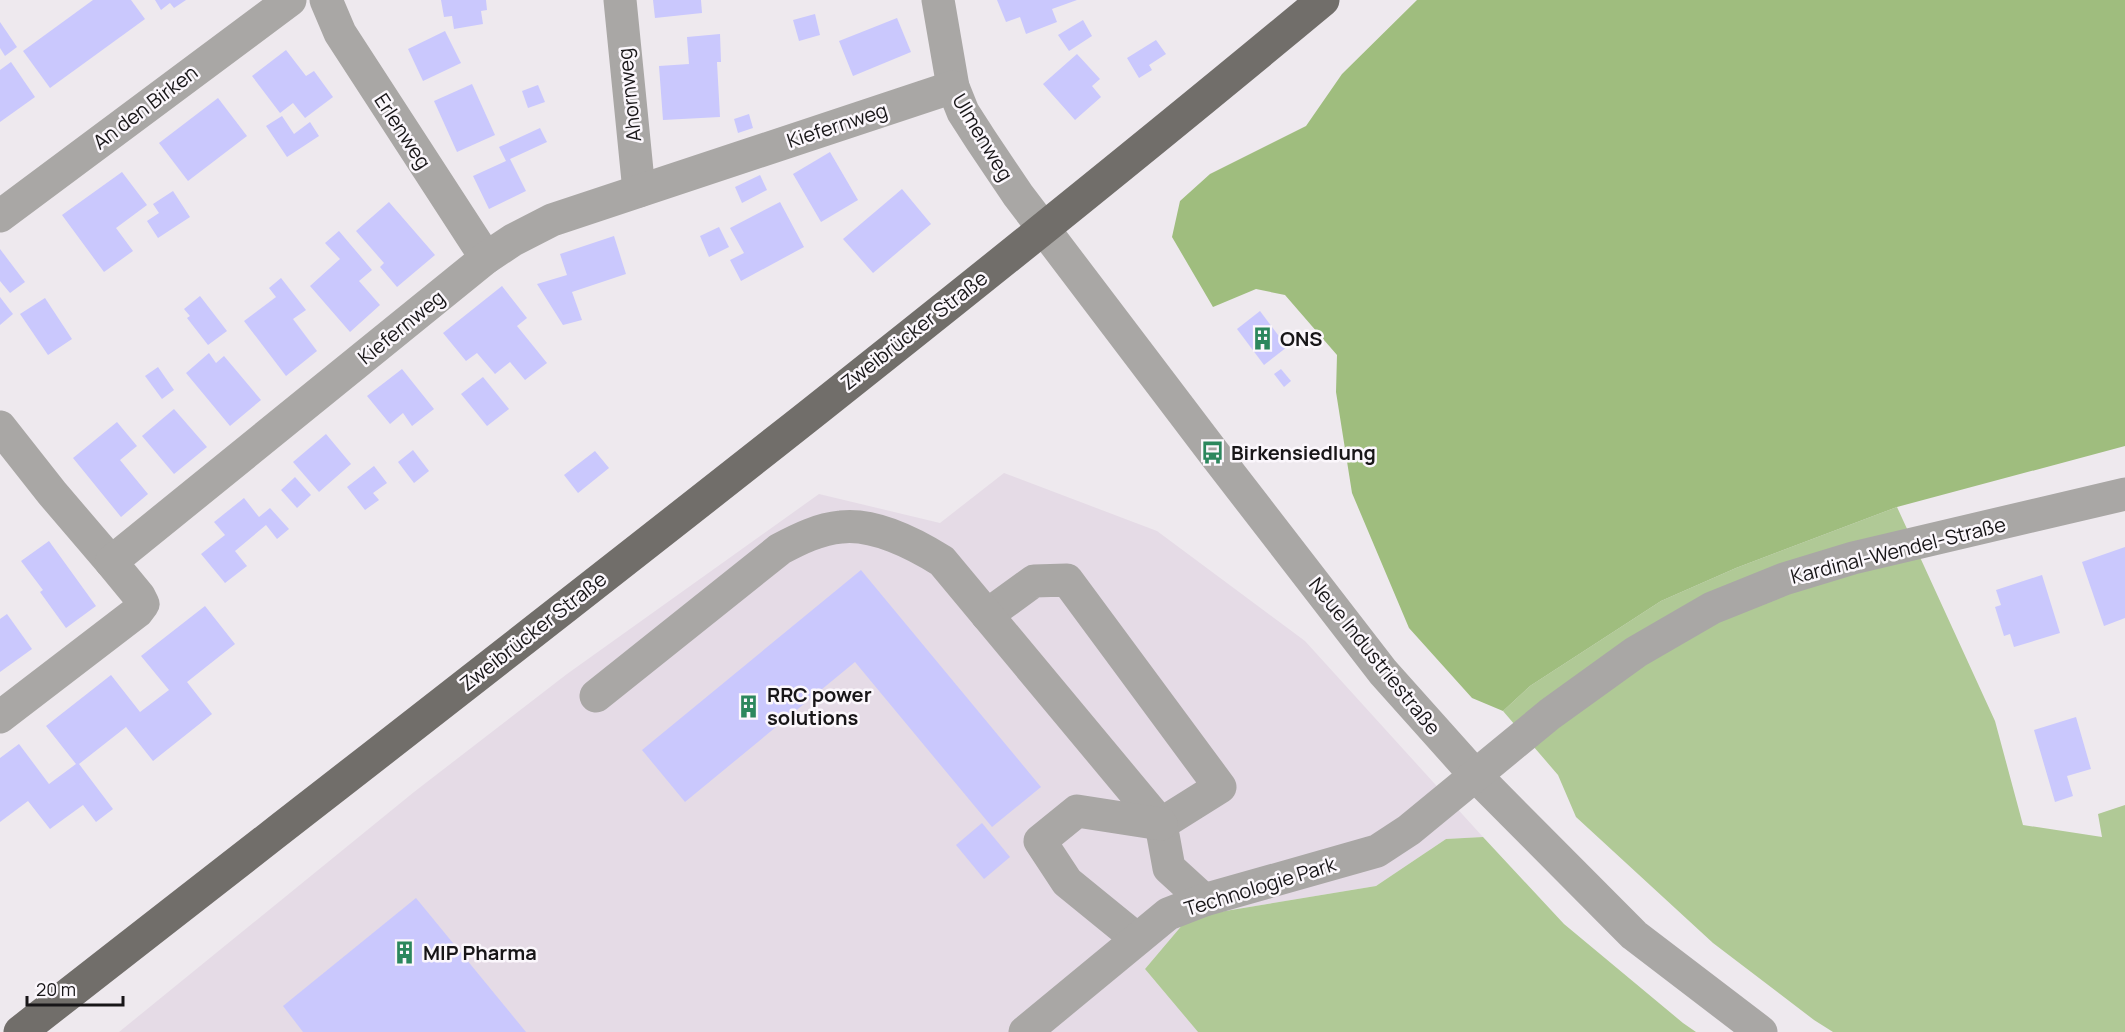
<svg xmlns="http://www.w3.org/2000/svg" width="2125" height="1032" font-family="Manrope,sans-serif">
  <rect width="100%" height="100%" fill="#eee9ee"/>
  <polygon fill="#e5dbe6" points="1004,473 1157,531 1305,641 1483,837 1446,839 1376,886 1189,917 1145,969 1198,1032 119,1032 414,792 567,674 819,494 940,523"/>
  <g fill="#b0c996">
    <polygon points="1897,507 1995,721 2023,825 2102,837 2098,814 2125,805 2125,1032 1833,1032 1814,1020 1713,943 1576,817 1558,775 1503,711 1530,686 1661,601 1736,568"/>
    <polygon points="1483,837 1564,924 1683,1023 1696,1032 1198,1032 1145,969 1189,917 1376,886 1446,839"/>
  </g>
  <polygon fill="#9fbd7e" points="1417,0 2125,0 2125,446 1897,507 1736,568 1661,601 1530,686 1503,711 1472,698 1409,628 1352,493 1336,392 1337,355 1285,295 1256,289 1213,307 1172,237 1180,201 1210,174 1306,126 1342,74"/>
  <g fill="#cac8fd">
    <polygon points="93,0 131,0 145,19 50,88 23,51"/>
    <polygon points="155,0 186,0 174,8 170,3 161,10"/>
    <polygon points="441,0 486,0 487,10 481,11 483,24 454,29 452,16 444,17"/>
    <polygon points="653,0 701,0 702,13 655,18"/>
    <polygon points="997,0 1077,0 1052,9 1057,22 1026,34 1020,17 1006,22"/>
    <polygon points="815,14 820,35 799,41 793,20"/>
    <polygon points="897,18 911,52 853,76 839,41"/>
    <polygon points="1083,20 1092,36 1069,51 1058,35"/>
    <polygon points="0,22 17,47 5,56 0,48"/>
    <polygon points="445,31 461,63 423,81 408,49"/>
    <polygon points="720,34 721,62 717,62 720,117 663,120 659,66 689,64 687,37"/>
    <polygon points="1156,40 1166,54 1149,65 1152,70 1139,78 1127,58"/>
    <polygon points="286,50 306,76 314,71 333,97 305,118 293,103 280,113 252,76"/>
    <polygon points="1077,54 1100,79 1092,86 1101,97 1075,120 1043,84"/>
    <polygon points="11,62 35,97 0,122 0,70"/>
    <polygon points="472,84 495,135 457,152 434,101"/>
    <polygon points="538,85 545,102 528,108 522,91"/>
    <polygon points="218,98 247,136 188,181 159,143"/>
    <polygon points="749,114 753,128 738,133 734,119"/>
    <polygon points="282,116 294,134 310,122 319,136 287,157 266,126"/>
    <polygon points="540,128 547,142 510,159 526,191 489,209 473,176 506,161 499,147"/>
    <polygon points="830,152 858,200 821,222 793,174"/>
    <polygon points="122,172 147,205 116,228 133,251 104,272 62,215"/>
    <polygon points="760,175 767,190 742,203 735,187"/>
    <polygon points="902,189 931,224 873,273 843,239"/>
    <polygon points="173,191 190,217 158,238 147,221 159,213 153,204"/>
    <polygon points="389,202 435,255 397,287 380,267 384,263 356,231"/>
    <polygon points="780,202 804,247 741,281 730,260 744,253 730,228"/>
    <polygon points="719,227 729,247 709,257 700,236"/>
    <polygon points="339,231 372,270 359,281 380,305 350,332 310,286 340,259 325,243"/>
    <polygon points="614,236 626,274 572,292 582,320 563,325 537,284 567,275 560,254"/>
    <polygon points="0,249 25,282 10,293 0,281"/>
    <polygon points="281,278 306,310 293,319 317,351 286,376 244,321 276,297 269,288"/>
    <polygon points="502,286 527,318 517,326 547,363 525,380 510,362 495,374 477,353 466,361 443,333"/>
    <polygon points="200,296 227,331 208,345 187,318 190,316 184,309"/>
    <polygon points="0,297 13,314 0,325"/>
    <polygon points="45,298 72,339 48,355 20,314"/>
    <polygon points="1260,311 1287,347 1264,365 1237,329"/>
    <polygon points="209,353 216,363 224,356 261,400 230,426 186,373"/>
    <polygon points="158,367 174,390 162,399 145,376"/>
    <polygon points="402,369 434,409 412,426 403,413 390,424 367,396"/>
    <polygon points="1281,369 1291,381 1284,387 1274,374"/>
    <polygon points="483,377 509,409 487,426 461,394"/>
    <polygon points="174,409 207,447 174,474 142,436"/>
    <polygon points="117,422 137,446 120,460 148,494 121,517 73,458"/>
    <polygon points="326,434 351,464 319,492 293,462"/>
    <polygon points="413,450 429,471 414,483 398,462"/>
    <polygon points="595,451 609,468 578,493 564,475"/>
    <polygon points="374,466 387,483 373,493 379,500 365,510 347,487"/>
    <polygon points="295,477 311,495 297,508 281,490"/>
    <polygon points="244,498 259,517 270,508 289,529 277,539 266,525 235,551 247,566 225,583 201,554 225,535 214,522"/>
    <polygon points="49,541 96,606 66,628 40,592 43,590 21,561"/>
    <polygon points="2125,547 2125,618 2104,626 2082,562"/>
    <polygon points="861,570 1041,787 992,827 855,662 685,802 642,750"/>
    <polygon points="2042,575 2060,633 2014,647 2010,634 2004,636 1995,607 2001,605 1996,590"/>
    <polygon points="205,606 235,644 187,682 212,714 153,761 126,727 79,764 113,809 96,822 83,805 50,829 28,801 0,822 0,758 19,744 49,784 76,764 46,726 111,675 140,712 169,690 141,656"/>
    <polygon points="7,614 32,649 0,672 0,619"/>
    <polygon points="2076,717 2091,769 2067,776 2073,796 2055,802 2034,730"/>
    <polygon points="982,823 1010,857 984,879 956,845"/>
    <polygon points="416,898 526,1032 303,1032 283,1006"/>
  </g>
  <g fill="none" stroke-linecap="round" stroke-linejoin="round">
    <g stroke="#a9a7a5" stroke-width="33">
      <polyline points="326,0 340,33 486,258"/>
      <polyline points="620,0 639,191"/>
      <polyline points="938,0 953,87 963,112 981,140 1018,195 1213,452 1383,672 1476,776 1634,935 1761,1032"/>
      <polyline points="0,216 290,0"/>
      <polyline points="0,427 52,493 111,562"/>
      <polyline points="987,615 1034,581 1067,580 1220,787 1161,824 1169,868 1204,900"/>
      <path d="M596 696 780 549C799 539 819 529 841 527 874 523 915 544 942 561L1161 824"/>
      <polyline points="0,717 137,612 143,604 139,596 111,562 486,258 513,240 552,220 953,87"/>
      <polyline points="1137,939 1067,882 1040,841 1077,811 1161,824"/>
      <polyline points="1025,1032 1168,914 1204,900 1377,851 1409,830 1550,714 1636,652 1712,608 1784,579 1853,558 2125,494"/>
    </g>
    <path stroke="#716e6a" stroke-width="33" d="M20 1032C456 691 897 354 1323 0"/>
  </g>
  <defs>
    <symbol id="building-bare" viewBox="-9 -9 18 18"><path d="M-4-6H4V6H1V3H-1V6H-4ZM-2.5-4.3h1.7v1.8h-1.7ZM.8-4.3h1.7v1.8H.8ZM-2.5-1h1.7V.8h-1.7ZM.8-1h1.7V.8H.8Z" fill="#2c875d" stroke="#fbf7fc" stroke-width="2.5" paint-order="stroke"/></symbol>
    <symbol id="bus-bare" viewBox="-9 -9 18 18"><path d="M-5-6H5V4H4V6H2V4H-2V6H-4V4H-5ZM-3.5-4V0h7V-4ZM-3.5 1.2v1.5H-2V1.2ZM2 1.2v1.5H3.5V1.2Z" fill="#2c875d" stroke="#fbf7fc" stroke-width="2.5" paint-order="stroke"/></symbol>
  </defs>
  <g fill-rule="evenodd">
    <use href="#building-bare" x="1246" y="322" width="33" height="33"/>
    <use href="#bus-bare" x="1196" y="436" width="33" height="33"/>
    <use href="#building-bare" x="732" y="690" width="33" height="33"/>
    <use href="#building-bare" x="388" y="936" width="33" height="33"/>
  </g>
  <g text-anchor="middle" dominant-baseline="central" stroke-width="5" stroke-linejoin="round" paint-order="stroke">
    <g font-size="20" fill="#181618" stroke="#fbf7fc">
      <text transform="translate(629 95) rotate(-96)">Ahornweg</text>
      <text transform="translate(145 107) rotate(-37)">An den Birken</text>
      <text transform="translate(837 125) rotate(-18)">Kiefernweg</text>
      <text transform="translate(403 131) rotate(57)">Erlenweg</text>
      <text transform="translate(983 137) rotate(59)">Ulmenweg</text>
      <text transform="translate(401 327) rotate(-39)">Kiefernweg</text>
      <text transform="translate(914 330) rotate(-38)">Zweibrücker Straße</text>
      <text transform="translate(1898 550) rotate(-14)">Kardinal-Wendel-Straße</text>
      <text transform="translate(533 631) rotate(-38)">Zweibrücker Straße</text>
      <text transform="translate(1375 656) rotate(51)">Neue Industriestraße</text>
      <text transform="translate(1260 886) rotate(-17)">Technologie Park</text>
    </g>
    <g font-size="20" font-weight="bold" fill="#181618" stroke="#fbf7fc" text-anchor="start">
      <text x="1280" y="338">ONS</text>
      <text x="1231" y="452">Birkensiedlung</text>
      <text x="767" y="694">RRC power<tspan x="767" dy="23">solutions</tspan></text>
      <text x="423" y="952">MIP Pharma</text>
    </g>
  </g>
  <path d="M27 996v9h96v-9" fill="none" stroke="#181618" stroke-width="3"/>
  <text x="36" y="996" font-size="18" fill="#181618" stroke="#fbf7fc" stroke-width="4.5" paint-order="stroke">20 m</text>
</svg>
